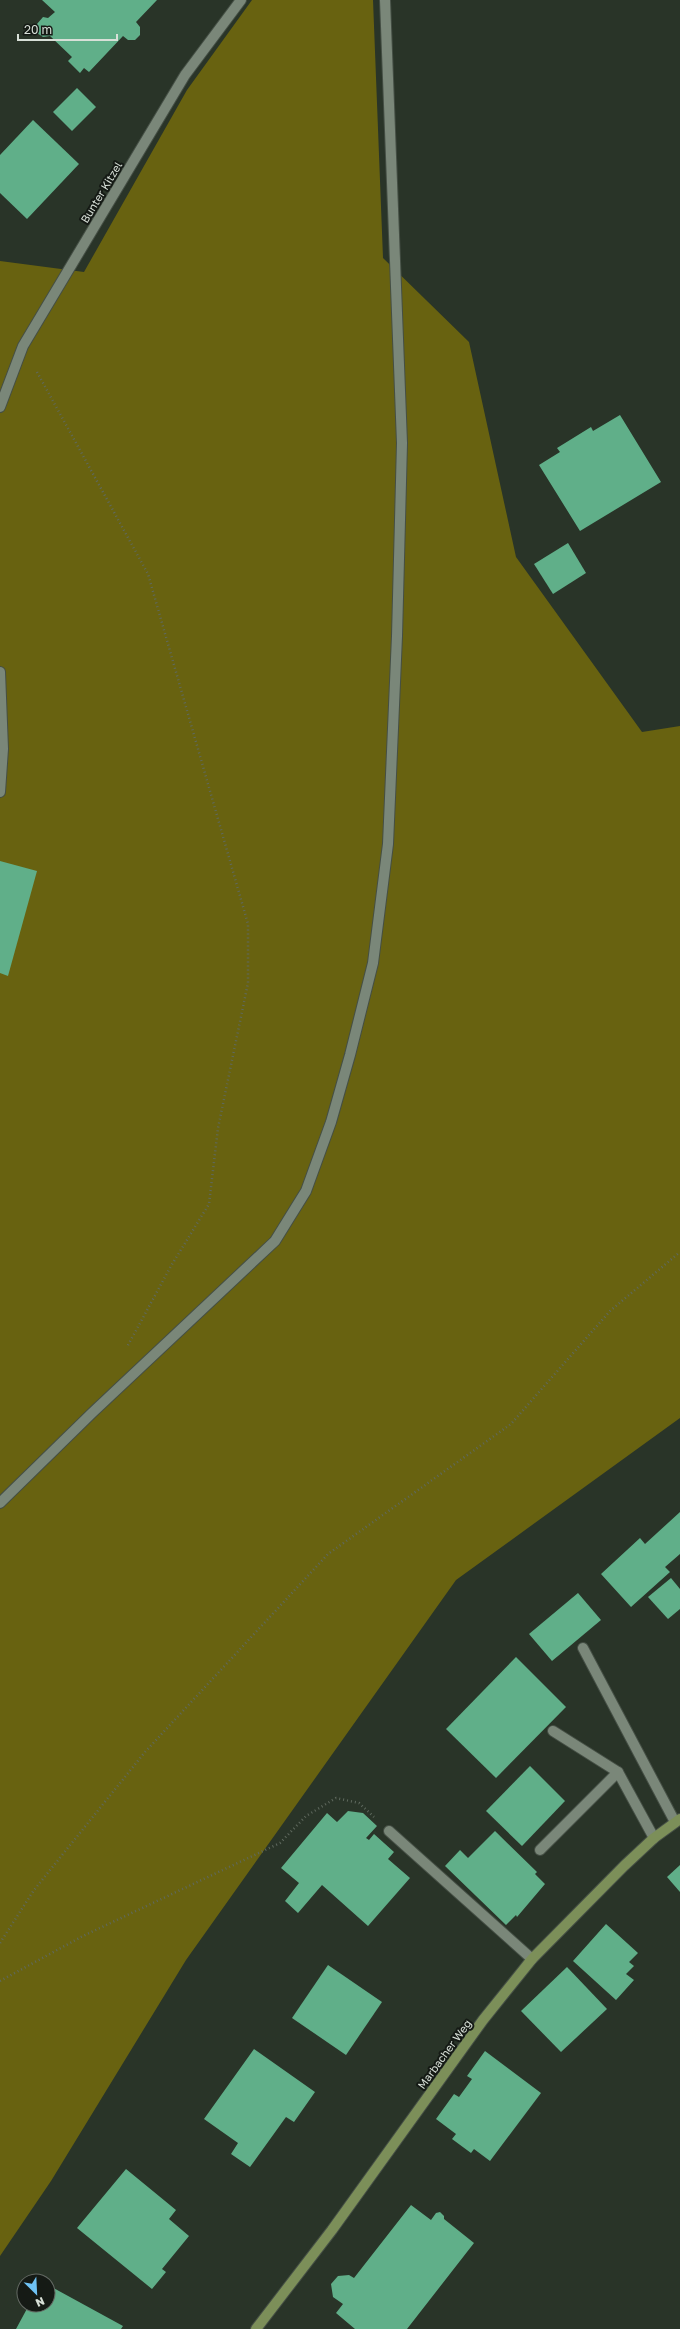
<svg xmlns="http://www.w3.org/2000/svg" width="680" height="2329" font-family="'Golos Text',sans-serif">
  <rect width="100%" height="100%" fill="#293428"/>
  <polygon fill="#686210" points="252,0 373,0 383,258 469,342 516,557 642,732 680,726 680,1418 456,1580 186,1960 51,2181 0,2256 0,261 84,272 187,90"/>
  <g fill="#60af89">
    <polygon points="42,0 157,0 136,22 140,27 140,35 135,40 128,40 123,36 89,72 84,68 80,73 68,61 72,57 50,36 43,37 37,33 37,24 43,17 48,18 55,12"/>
    <polygon points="77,88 96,107 72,131 53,112"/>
    <polygon points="33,120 79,164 27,219 0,193 0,155"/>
    <polygon points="620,415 661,482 580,531 539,465 560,452 557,448 591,427 593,431"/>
    <polygon points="568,543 586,573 553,594 534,564"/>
    <polygon points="0,861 37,871 8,976 0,973"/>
    <polygon points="680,1512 680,1554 665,1567 670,1572 631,1607 601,1574 640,1538 645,1544"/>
    <polygon points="671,1578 680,1589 680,1609 668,1619 648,1597"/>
    <polygon points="578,1593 601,1620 552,1661 529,1634"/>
    <polygon points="516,1657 566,1707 496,1778 446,1729"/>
    <polygon points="530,1766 565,1801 522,1846 486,1811"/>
    <polygon points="348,1811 363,1813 377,1826 366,1838 369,1840 374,1834 394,1852 388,1859 410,1878 368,1926 322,1885 298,1913 285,1901 299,1883 281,1868 327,1813 337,1822"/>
    <polygon points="495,1831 537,1872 535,1874 545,1884 517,1917 516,1915 506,1925 445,1866 460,1850 468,1858"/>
    <polygon points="680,1865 680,1892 667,1877"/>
    <polygon points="606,1924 638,1953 629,1962 634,1966 626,1974 634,1980 616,2000 573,1961"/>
    <polygon points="328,1965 382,2002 346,2055 292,2018"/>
    <polygon points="567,1967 607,2009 561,2052 521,2011"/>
    <polygon points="254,2049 315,2092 294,2122 286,2117 250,2167 231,2154 238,2143 204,2119"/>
    <polygon points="485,2051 541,2093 490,2161 474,2149 471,2153 452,2139 456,2134 436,2119 454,2094 459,2097 472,2079 467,2076"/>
    <polygon points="126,2169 176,2210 169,2219 189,2236 162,2269 166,2272 152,2289 77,2228"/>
    <polygon points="411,2205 431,2220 436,2213 440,2212 444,2216 444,2219 474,2243 407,2329 355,2329 336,2313 343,2304 333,2297 331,2284 338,2276 349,2275 354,2278"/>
    <polygon points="48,2285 123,2326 121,2329 16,2329 29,2305 48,2305"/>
  </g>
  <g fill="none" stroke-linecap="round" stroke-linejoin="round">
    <defs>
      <g id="lane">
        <polyline points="0,1503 92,1413 275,1241 306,1191 331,1122 350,1055 373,963 388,844 397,636 402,443 385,0"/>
        <polyline points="583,1648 675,1822"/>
        <polyline points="553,1731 618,1772 654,1838"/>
        <polyline points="389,1831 532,1959"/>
        <polyline points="540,1850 618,1772"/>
      </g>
      <g id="street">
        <polyline points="0,407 23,346 185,75 241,0"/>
        <polyline points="0,672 3,749 0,792"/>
      </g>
      <polyline id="secondary" points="256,2329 332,2230 483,2020 532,1959 624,1866 654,1838 680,1819"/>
    </defs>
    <use href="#lane" stroke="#454f45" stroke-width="12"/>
    <use href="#street" stroke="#454f45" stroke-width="12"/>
    <use href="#secondary" stroke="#454f45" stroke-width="12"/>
    <g stroke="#5f695e" stroke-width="2.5" stroke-dasharray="1 3" stroke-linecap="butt">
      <polyline points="37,372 148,574 248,924 248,983 218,1128 209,1204 171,1266 127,1347"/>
      <polyline points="0,1943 34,1890 145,1752 328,1554 511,1424 610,1311 680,1252"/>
      <polyline points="0,1981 83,1936 280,1843 306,1816 336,1798 359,1803 374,1817"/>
    </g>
    <use href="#lane" stroke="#7a8779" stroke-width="10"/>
    <use href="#street" stroke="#7a8779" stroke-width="10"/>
    <use href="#secondary" stroke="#7c8f59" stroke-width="10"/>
  </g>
  <g text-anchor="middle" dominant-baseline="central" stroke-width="4" stroke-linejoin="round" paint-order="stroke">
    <g font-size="11" fill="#d8e0d8" stroke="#151a15">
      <text transform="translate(101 192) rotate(-59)">Bunter Kitzel</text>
      <text transform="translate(444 2054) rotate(-54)">Marbacher Weg</text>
    </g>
  </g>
  <g transform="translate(36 2293) rotate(156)"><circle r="19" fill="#151a15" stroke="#636963"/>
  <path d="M0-3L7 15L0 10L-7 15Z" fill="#6fc2f4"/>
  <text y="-6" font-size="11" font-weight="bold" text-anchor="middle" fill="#d8e0d8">N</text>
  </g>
  <path d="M18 34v6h99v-6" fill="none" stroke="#d8e0d8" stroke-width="2"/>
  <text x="24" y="34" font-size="12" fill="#d8e0d8" stroke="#151a15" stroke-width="3" paint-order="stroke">20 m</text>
</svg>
